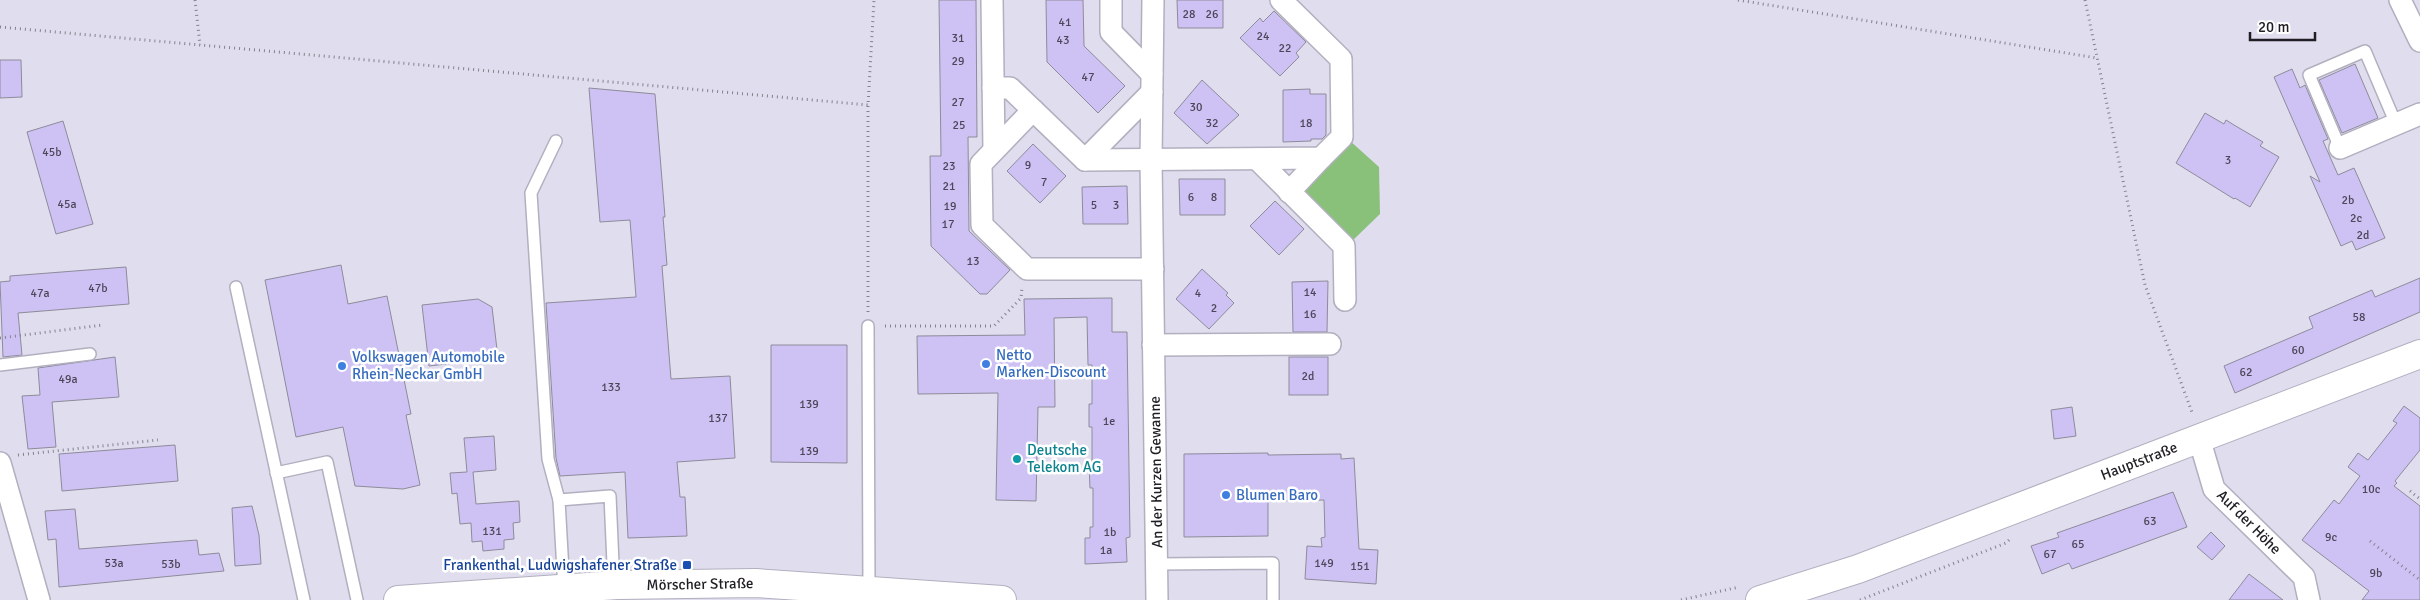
<svg xmlns="http://www.w3.org/2000/svg" width="2420" height="600" font-family="Signika,sans-serif">
  <rect width="100%" height="100%" fill="#e0ddee"/>
  <polygon fill="#89c17a" points="1349,140 1379,167 1380,214 1350,243 1305,193 1305,189"/>
  <g fill="#cec2f5" stroke="#8e8b9a">
    <polygon points="939,0 976,0 977,137 968,137 969,231 1010,270 987,294 980,294 931,246 930,156 941,156"/>
    <polygon points="1046,0 1083,0 1084,46 1125,86 1098,113 1047,62"/>
    <polygon points="1177,0 1223,0 1223,28 1178,28"/>
    <polygon points="1274,11 1306,42 1296,53 1299,57 1280,76 1240,38 1260,18 1263,22"/>
    <polygon points="0,60 21,60 22,97 0,98"/>
    <polygon points="2355,64 2378,118 2342,133 2319,80"/>
    <polygon points="2292,69 2300,88 2305,85 2328,139 2323,141 2338,175 2354,168 2385,238 2356,250 2352,241 2341,246 2310,176 2320,182 2274,77"/>
    <polygon points="1202,80 1239,115 1207,144 1174,113"/>
    <polygon points="589,88 655,94 665,217 663,217 667,265 662,266 671,379 730,376 735,458 677,462 680,497 685,497 687,536 628,538 625,472 560,476 556,458 546,303 636,297 630,220 600,222"/>
    <polygon points="1310,89 1310,94 1326,94 1326,135 1322,139 1311,139 1311,141 1283,142 1283,90"/>
    <polygon points="2205,113 2224,124 2226,120 2234,125 2263,142 2260,146 2279,157 2250,207 2235,198 2234,199 2176,163"/>
    <polygon points="63,121 93,224 56,234 27,132"/>
    <polygon points="1033,144 1066,176 1040,203 1007,171"/>
    <polygon points="1179,179 1225,179 1225,215 1180,215"/>
    <polygon points="1127,186 1128,224 1083,224 1082,187"/>
    <polygon points="1275,201 1304,229 1279,255 1250,226"/>
    <polygon points="341,265 348,304 387,296 411,414 406,415 420,485 403,489 355,486 343,427 296,437 265,280"/>
    <polygon points="126,267 129,304 18,313 22,355 3,357 0,282 10,281 10,276"/>
    <polygon points="1202,269 1228,293 1226,295 1234,303 1209,329 1176,299"/>
    <polygon points="2420,278 2420,312 2235,393 2224,366 2313,328 2309,317 2372,290 2375,297"/>
    <polygon points="1328,281 1327,332 1293,332 1292,282"/>
    <polygon points="1112,298 1112,332 1127,332 1130,537 1126,538 1127,562 1085,564 1085,538 1090,538 1090,527 1093,527 1093,488 1090,488 1089,465 1092,465 1092,427 1089,427 1089,404 1092,404 1092,365 1088,365 1087,317 1054,318 1055,407 1038,407 1036,501 996,500 998,393 918,394 917,336 1025,335 1024,299"/>
    <polygon points="478,299 492,307 498,358 429,366 422,305"/>
    <polygon points="771,345 847,345 847,463 771,462"/>
    <polygon points="115,357 119,397 52,402 56,447 28,449 22,396 40,395 38,368"/>
    <rect x="1289" y="357" width="39" height="38"/>
    <polygon points="2404,406 2420,418 2420,450 2395,481 2397,483 2394,486 2420,506 2420,600 2362,600 2369,591 2302,540 2334,500 2339,504 2360,476 2348,467 2358,453 2368,460 2397,423 2393,421"/>
    <polygon points="2072,407 2076,436 2054,439 2051,410"/>
    <polygon points="494,436 496,470 473,472 476,504 519,501 520,522 513,523 514,539 504,540 504,549 483,551 482,541 472,542 471,523 460,524 457,493 452,494 450,473 467,472 464,438"/>
    <polygon points="175,445 178,481 62,491 59,454"/>
    <polygon points="1268,453 1268,455 1341,454 1341,459 1354,458 1359,549 1378,550 1376,584 1305,579 1307,546 1322,547 1321,538 1325,537 1324,500 1268,501 1268,536 1184,537 1184,454"/>
    <polygon points="2173,492 2187,527 2072,569 2069,563 2042,574 2031,546 2059,537 2057,533"/>
    <polygon points="252,506 259,535 261,564 235,566 232,508"/>
    <polygon points="75,509 79,549 197,540 199,555 219,553 224,571 59,587 56,539 48,540 45,511"/>
    <polygon points="2211,532 2225,546 2212,560 2197,547"/>
    <polygon points="2249,574 2283,600 2229,600"/>
  </g>
  <g fill="none" stroke-linecap="round" stroke-linejoin="round">
    <defs>
      <g id="lane">
        <polyline points="556,141 531,193 548,459 559,500"/>
        <polyline points="2340,148 2309,75 2365,51 2396,124"/>
        <polyline points="236,287 304,600"/>
        <polyline points="868,326 869,591"/>
        <polyline points="0,365 90,354"/>
        <polyline points="276,473 327,462 357,600"/>
        <polyline points="1158,564 1273,563 1273,600"/>
        <polyline points="564,589 559,500 610,496 614,586"/>
      </g>
      <g id="street">
        <polyline points="992,0 994,150"/>
        <polyline points="1111,0 1111,32 1152,74"/>
        <polyline points="1153,0 1151,160 1157,600"/>
        <polyline points="2400,0 2420,41"/>
        <polyline points="993,88 1010,88 1033,110"/>
        <polyline points="2340,148 2420,114"/>
        <polyline points="1257,159 1344,246 1345,300"/>
        <polyline points="1085,160 1152,92"/>
        <polyline points="1289,192 1321,158"/>
        <polyline points="1153,269 1027,269 982,225 981,164 1033,110 1085,160 1321,158 1342,137 1341,59 1281,0"/>
        <polyline points="1153,345 1330,344"/>
        <polyline points="2199,438 2214,489 2304,577 2309,600"/>
        <polyline points="0,463 39,600"/>
      </g>
      <g id="secondary">
        <polyline points="398,600 617,585 756,583 1002,600"/>
        <polyline points="1760,600 1858,569 2420,354"/>
      </g>
    </defs>
    <use href="#lane" stroke="#b2afbf" stroke-width="14"/>
    <use href="#street" stroke="#b2afbf" stroke-width="24"/>
    <use href="#secondary" stroke="#b2afbf" stroke-width="30"/>
    <g stroke="#84828d" stroke-width="3" stroke-dasharray="1 4" stroke-linecap="butt">
      <polyline points="195,0 200,45"/>
      <polyline points="1738,0 2097,58"/>
      <polyline points="2085,0 2145,285 2193,415"/>
      <polyline points="0,27 868,105"/>
      <polyline points="868,312 868,105 874,0"/>
      <polyline points="885,326 994,326 1021,298 1022,288"/>
      <polyline points="0,338 103,325"/>
      <polyline points="18,455 158,440"/>
      <polyline points="2410,491 2420,499"/>
      <polyline points="2370,541 2420,580"/>
      <polyline points="1681,600 1739,587"/>
      <polyline points="1860,600 2006,543 2011,538"/>
    </g>
    <use href="#lane" stroke="#fff" stroke-width="11"/>
    <use href="#street" stroke="#fff" stroke-width="21"/>
    <use href="#secondary" stroke="#fff" stroke-width="28"/>
  </g>
  <g fill="#3f7fe0" stroke="#fff" stroke-width="2">
    <circle cx="986" cy="364" r="5"/>
    <circle cx="342" cy="366" r="5"/>
    <circle cx="1226" cy="495" r="5"/>
  </g>
  <circle fill="#0f9aa8" stroke="#fff" stroke-width="2" cx="1017" cy="459" r="5"/>
  <rect fill="#1a4fb4" stroke="#fff" stroke-width="2" x="682" y="560" width="10" height="10" rx="2.5"/>
  <g text-anchor="middle" dominant-baseline="central" stroke-width="5" stroke-linejoin="round" paint-order="stroke">
    <g font-size="12" fill="#4c4758">
      <text x="1189" y="14">28</text>
      <text x="1212" y="14">26</text>
      <text x="1065" y="22">41</text>
      <text x="1263" y="36">24</text>
      <text x="958" y="38">31</text>
      <text x="1063" y="40">43</text>
      <text x="1285" y="48">22</text>
      <text x="958" y="61">29</text>
      <text x="1088" y="77">47</text>
      <text x="958" y="102">27</text>
      <text x="1196" y="107">30</text>
      <text x="1212" y="123">32</text>
      <text x="1306" y="123">18</text>
      <text x="959" y="125">25</text>
      <text x="52" y="152">45b</text>
      <text x="2228" y="160">3</text>
      <text x="1028" y="165">9</text>
      <text x="949" y="166">23</text>
      <text x="1044" y="182">7</text>
      <text x="949" y="186">21</text>
      <text x="1191" y="197">6</text>
      <text x="1214" y="197">8</text>
      <text x="2348" y="200">2b</text>
      <text x="67" y="204">45a</text>
      <text x="1094" y="205">5</text>
      <text x="1116" y="205">3</text>
      <text x="950" y="206">19</text>
      <text x="2356" y="218">2c</text>
      <text x="948" y="224">17</text>
      <text x="2363" y="235">2d</text>
      <text x="973" y="261">13</text>
      <text x="98" y="288">47b</text>
      <text x="1310" y="292">14</text>
      <text x="40" y="293">47a</text>
      <text x="1198" y="293">4</text>
      <text x="1214" y="308">2</text>
      <text x="1310" y="314">16</text>
      <text x="2359" y="317">58</text>
      <text x="2298" y="350">60</text>
      <text x="2246" y="372">62</text>
      <text x="1308" y="376">2d</text>
      <text x="68" y="379">49a</text>
      <text x="611" y="387">133</text>
      <text x="809" y="404">139</text>
      <text x="718" y="418">137</text>
      <text x="1109" y="421">1e</text>
      <text x="809" y="451">139</text>
      <text x="2371" y="489">10c</text>
      <text x="2150" y="521">63</text>
      <text x="492" y="531">131</text>
      <text x="1110" y="532">1b</text>
      <text x="2331" y="537">9c</text>
      <text x="2078" y="544">65</text>
      <text x="1106" y="550">1a</text>
      <text x="2050" y="554">67</text>
      <text x="114" y="563">53a</text>
      <text x="1324" y="563">149</text>
      <text x="171" y="564">53b</text>
      <text x="1360" y="566">151</text>
      <text x="2376" y="573">9b</text>
    </g>
    <g font-size="15" fill="#366cbe" stroke="#fff" text-anchor="start">
      <text x="996" y="355">Netto<tspan x="996" dy="17">Marken-Discount</tspan></text>
      <text x="352" y="357">Volkswagen Automobile<tspan x="352" dy="17">Rhein-Neckar GmbH</tspan></text>
      <text x="1236" y="495">Blumen Baro</text>
    </g>
    <g font-size="15" fill="#0d838f" stroke="#fff" text-anchor="start">
      <text x="1027" y="450">Deutsche<tspan x="1027" dy="17">Telekom AG</tspan></text>
    </g>
    <g font-size="15" fill="#201e24" stroke="#fff">
      <text transform="translate(2139 461) rotate(-21)">Hauptstraße</text>
      <text transform="translate(1156 472) rotate(-91)">An der Kurzen Gewanne</text>
      <text transform="translate(2249 522) rotate(45)">Auf der Höhe</text>
      <text transform="translate(700 584) rotate(-1)">Mörscher Straße</text>
    </g>
    <g font-size="15" fill="#164399" stroke="#fff" text-anchor="end">
      <text x="677" y="565">Frankenthal, Ludwigshafener Straße</text>
    </g>
  </g>
  <path d="M2250 32v8h65v-8" fill="none" stroke="#201e24" stroke-width="2.5"/>
  <text x="2258" y="32" font-size="15" fill="#201e24" stroke="#ffffff" stroke-width="4" paint-order="stroke">20 m</text>
</svg>
